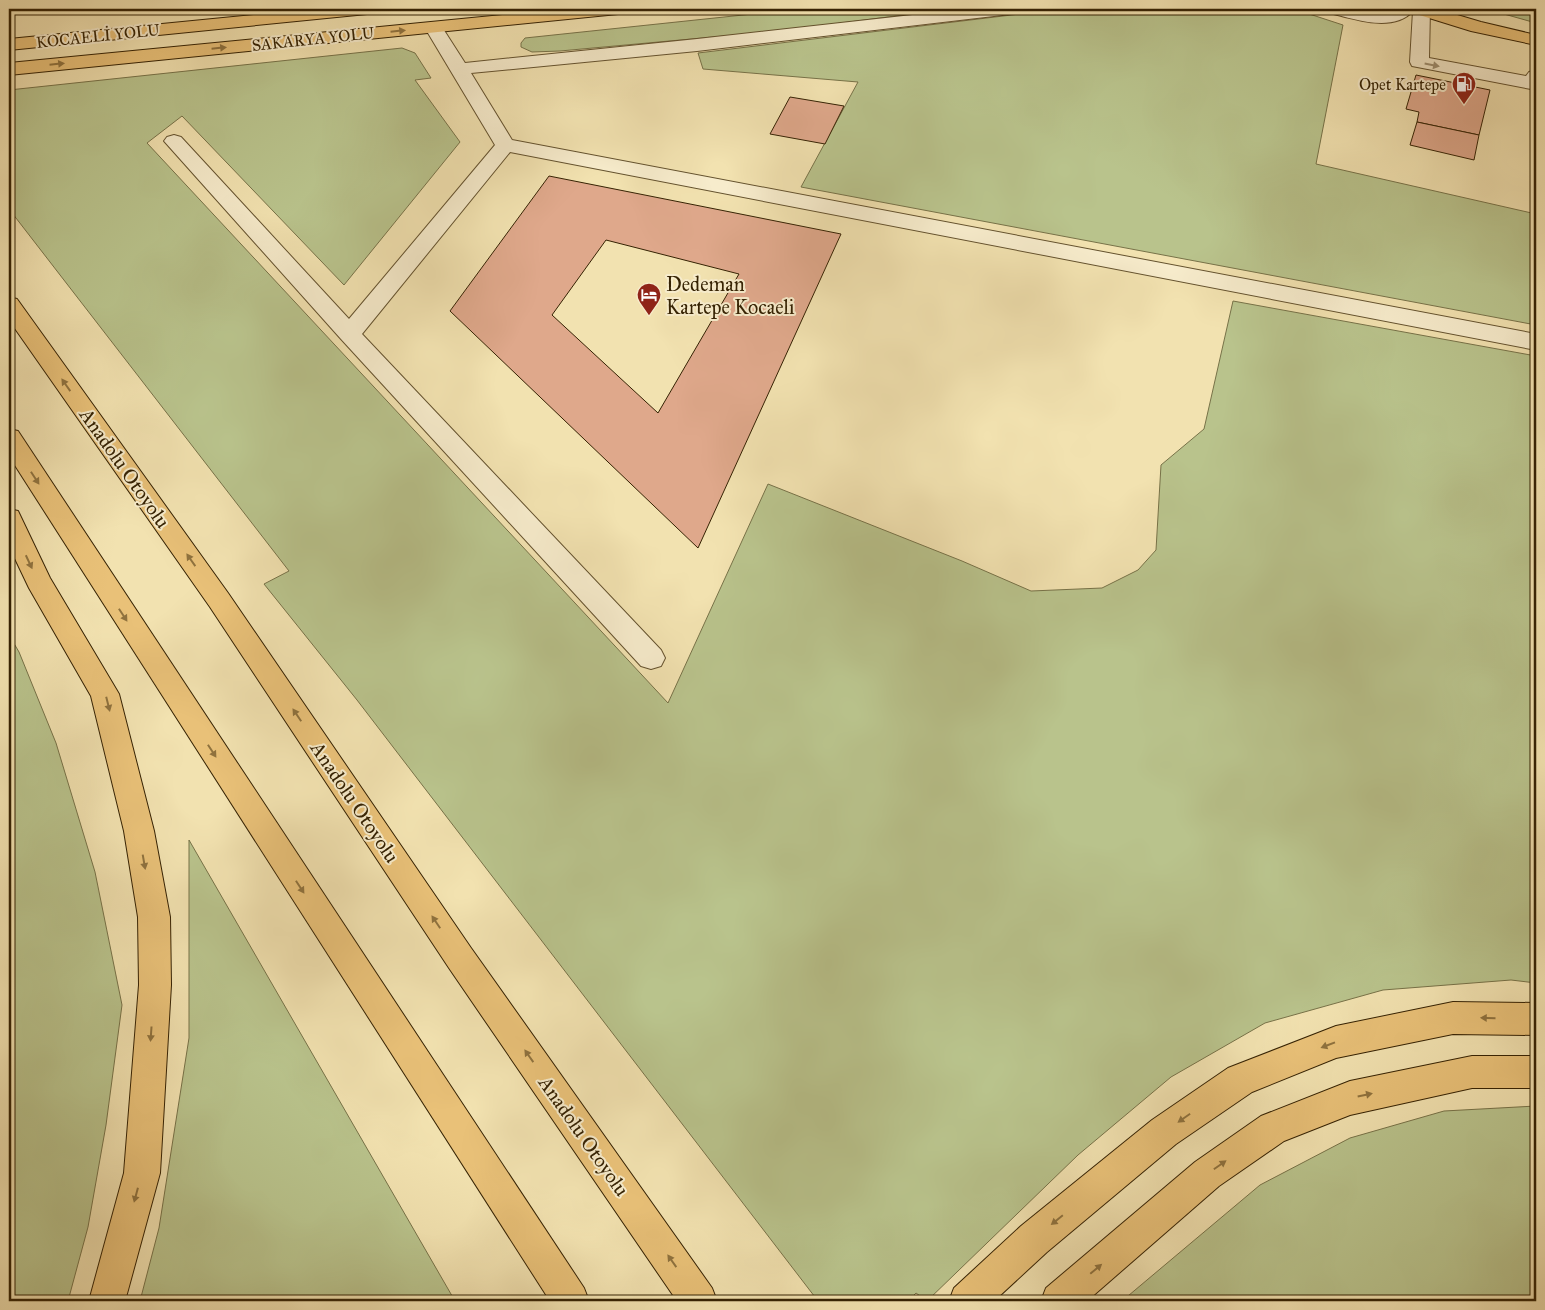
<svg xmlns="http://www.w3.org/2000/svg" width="1545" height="1310" font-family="'IM FELL Great Primer',serif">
  <rect width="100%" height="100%" fill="#f2e2b0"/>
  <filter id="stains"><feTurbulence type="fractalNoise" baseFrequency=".004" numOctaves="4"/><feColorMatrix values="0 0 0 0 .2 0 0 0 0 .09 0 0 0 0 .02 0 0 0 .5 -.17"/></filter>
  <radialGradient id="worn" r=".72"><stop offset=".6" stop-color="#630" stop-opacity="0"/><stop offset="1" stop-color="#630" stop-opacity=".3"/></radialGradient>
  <g fill="#b9c38c" stroke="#777248">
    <polygon points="800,9 950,9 779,31 560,51 532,52 521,47 521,43 525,38"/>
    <polygon points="1061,9 1294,9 1343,25 1316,164 1536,214 1536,325 801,187 858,82 703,69 698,53"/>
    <polygon points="1486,9 1536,9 1536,23"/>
    <polygon points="402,48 415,53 431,78 415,80 460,142 344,285 182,116 147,143 668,703 768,484 962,561 1031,591 1102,588 1138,570 1156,550 1161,465 1204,429 1233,301 1536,356 1536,983 1511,980 1383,990 1265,1023 1171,1077 1078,1155 927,1301 916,1293 908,1301 818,1301 357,700 264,584 289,571 9,209 9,90"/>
    <polygon points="9,635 19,652 56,743 95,872 122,1005 106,1125 88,1227 68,1301 9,1301"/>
    <polygon points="189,840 455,1301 140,1301 159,1228 189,1038"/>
    <polygon points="1536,1106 1536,1301 1122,1301 1260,1185 1350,1138 1444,1111"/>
  </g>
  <g fill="#dfa88b" stroke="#352203" fill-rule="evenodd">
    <polygon points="1416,75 1490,90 1479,135 1417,122 1419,112 1406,109"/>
    <polygon points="790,97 844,106 825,144 770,134"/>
    <polygon points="1417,122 1479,135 1474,160 1410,145"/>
    <path d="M549 176 841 234 698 548 450 311ZM606 240 739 274 658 413 552 315Z"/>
  </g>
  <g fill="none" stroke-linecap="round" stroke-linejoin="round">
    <defs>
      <g id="minor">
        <polygon points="966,9 1020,9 1017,13 1011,14 697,51 471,73 512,140 1536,334 1536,350 510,152 362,334 661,650 665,658 661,666 651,669 641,666 341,339 164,141 167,137 174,135 181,137 349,319 495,145 425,28 428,24 434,23 440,24 465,63 697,39"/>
        <path d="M1327 9H1357L1381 12 1393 9H1430L1429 58 1526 76 1529 72 1536 70V87L1531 89 1412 66 1410 62 1413 11C1393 33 1354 19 1330 13Z"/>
      </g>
      <g id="highway">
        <polygon points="316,9 376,9 373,13 367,14 9,50 9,39"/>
        <polygon points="565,9 627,9 624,13 618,14 9,75 9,63"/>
        <polygon points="1410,9 1437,9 1481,22 1536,35 1536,45 1471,31 1413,13"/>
        <polygon points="9,297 17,299 228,593 471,948 712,1288 717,1301 677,1301 449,968 210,607 9,320"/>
        <polygon points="9,429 18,431 584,1288 589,1301 550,1301 9,456"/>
        <polygon points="9,509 18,511 50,578 119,694 154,831 170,917 171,985 160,1173 125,1301 89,1301 124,1173 139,985 138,917 124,831 91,696 29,588 9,546"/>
        <polygon points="1453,1002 1536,1003 1536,1035 1453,1034 1336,1058 1252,1092 1176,1144 1047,1252 994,1301 949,1301 954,1288 1021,1226 1152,1120 1228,1068 1336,1026"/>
        <polygon points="1472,1056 1536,1056 1536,1088 1472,1088 1350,1115 1284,1141 1219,1186 1087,1301 1041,1301 1046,1288 1195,1162 1261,1116 1350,1081"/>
      </g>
    </defs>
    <use href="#minor" stroke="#64522e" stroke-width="2"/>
    <use href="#highway" stroke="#352203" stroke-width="2"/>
    <use href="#minor" fill="#f7eccc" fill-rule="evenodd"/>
    <use href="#highway" fill="#e9c178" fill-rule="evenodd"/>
  </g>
  <defs><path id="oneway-solid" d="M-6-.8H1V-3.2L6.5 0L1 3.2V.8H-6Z" transform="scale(1.25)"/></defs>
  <g fill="#8f723e">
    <use href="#oneway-solid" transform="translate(398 31) rotate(-6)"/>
    <use href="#oneway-solid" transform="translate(219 48) rotate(-6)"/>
    <use href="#oneway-solid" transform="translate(57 64) rotate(-6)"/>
    <use href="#oneway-solid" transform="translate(66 385) rotate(-125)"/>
    <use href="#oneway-solid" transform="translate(35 478) rotate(57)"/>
    <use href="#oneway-solid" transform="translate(191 560) rotate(-125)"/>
    <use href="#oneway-solid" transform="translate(29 562) rotate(65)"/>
    <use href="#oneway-solid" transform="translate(123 615) rotate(57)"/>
    <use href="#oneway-solid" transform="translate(108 704) rotate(76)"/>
    <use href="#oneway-solid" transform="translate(297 715) rotate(-124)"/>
    <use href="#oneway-solid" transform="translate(212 751) rotate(57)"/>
    <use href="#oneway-solid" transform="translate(144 862) rotate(80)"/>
    <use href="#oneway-solid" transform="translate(300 887) rotate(57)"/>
    <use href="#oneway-solid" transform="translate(436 922) rotate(-124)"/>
    <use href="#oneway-solid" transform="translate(1488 1018) rotate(-179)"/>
    <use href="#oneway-solid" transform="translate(151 1034) rotate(94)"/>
    <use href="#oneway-solid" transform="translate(1328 1045) rotate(159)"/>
    <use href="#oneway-solid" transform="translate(529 1056) rotate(-125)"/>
    <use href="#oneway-solid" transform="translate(1365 1095) rotate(-12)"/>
    <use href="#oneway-solid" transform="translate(1184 1118) rotate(145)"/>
    <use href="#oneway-solid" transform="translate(1220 1165) rotate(-35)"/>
    <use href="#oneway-solid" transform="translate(136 1195) rotate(105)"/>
    <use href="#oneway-solid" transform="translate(1057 1220) rotate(141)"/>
    <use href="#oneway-solid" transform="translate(672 1261) rotate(-125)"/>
    <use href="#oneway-solid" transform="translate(1096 1269) rotate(-40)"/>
  </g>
  <use fill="#a09172" href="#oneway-solid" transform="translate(1432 65) rotate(11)"/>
  <defs>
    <symbol id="fuel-pin" viewBox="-11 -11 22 30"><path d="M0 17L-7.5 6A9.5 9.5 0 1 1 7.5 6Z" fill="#8f2418" stroke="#f7eccc"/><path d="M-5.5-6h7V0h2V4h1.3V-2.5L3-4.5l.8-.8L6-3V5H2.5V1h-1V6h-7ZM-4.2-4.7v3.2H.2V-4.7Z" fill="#fff"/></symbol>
    <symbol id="hotel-pin" viewBox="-11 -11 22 30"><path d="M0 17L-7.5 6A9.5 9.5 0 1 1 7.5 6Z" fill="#8f2418" stroke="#f7eccc"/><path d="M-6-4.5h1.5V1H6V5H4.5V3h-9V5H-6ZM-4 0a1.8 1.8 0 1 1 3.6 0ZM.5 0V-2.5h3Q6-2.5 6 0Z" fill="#fff"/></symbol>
  </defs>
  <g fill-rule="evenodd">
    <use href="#fuel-pin" x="1450" y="70" width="28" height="38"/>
    <use href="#hotel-pin" x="635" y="281" width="28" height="38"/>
  </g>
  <g text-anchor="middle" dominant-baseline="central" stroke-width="4" stroke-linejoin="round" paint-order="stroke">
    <g font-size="16" fill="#352203" stroke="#f7eccc">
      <text transform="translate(98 36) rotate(-6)">KOCAELİ YOLU</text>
      <text transform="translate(313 39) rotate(-6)">SAKARYA YOLU</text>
    </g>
    <g font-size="16" fill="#352203" stroke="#f7eccc" text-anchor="end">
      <text x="1446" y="84">Opet Kartepe</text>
    </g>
    <g font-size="20" fill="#352203" stroke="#f7eccc" text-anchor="start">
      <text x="666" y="284">Dedeman<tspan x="666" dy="23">Kartepe Kocaeli</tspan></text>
    </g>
    <g font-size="20" fill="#352203" stroke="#f7eccc">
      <text transform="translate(125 468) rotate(55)">Anadolu Otoyolu</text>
      <text transform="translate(355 802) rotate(56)">Anadolu Otoyolu</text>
      <text transform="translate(584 1136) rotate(55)">Anadolu Otoyolu</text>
    </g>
  </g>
  <rect width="1545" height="1310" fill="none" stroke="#f2e2b0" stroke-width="30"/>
  <rect x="10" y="10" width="1525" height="1290" fill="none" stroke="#352203" stroke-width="2.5"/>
  <rect x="15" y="15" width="1515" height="1280" fill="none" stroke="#352203"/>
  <rect width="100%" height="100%" filter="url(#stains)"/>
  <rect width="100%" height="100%" fill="url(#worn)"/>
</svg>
